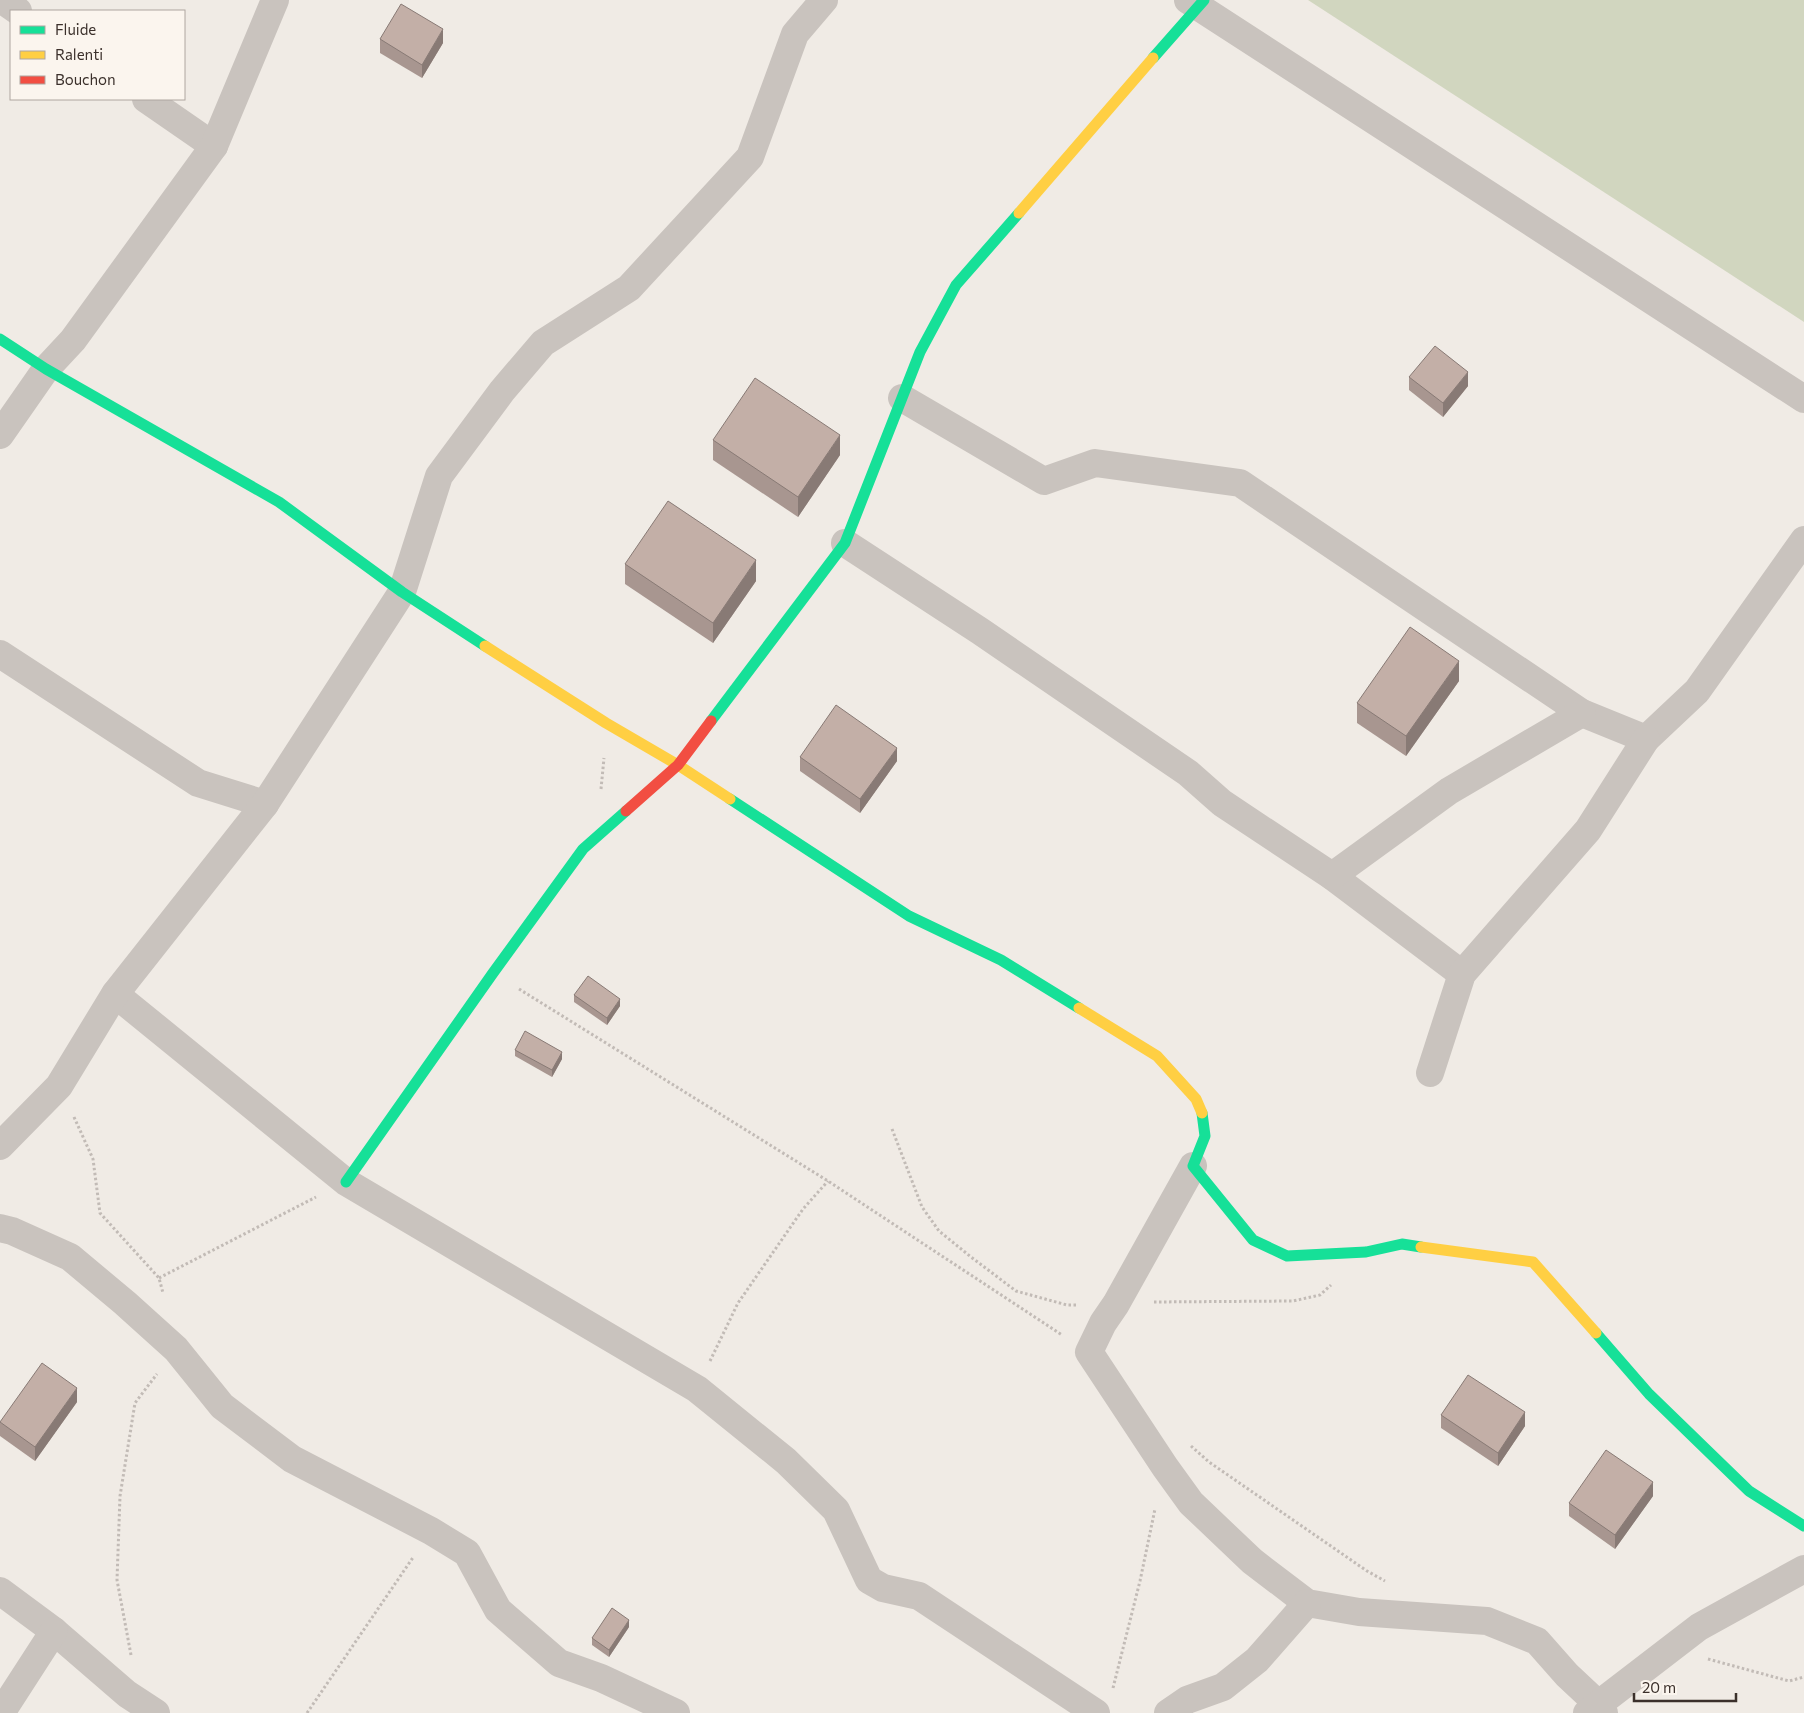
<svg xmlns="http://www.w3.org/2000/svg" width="1804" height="1713" font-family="Commissioner,sans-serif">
  <rect width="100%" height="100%" fill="#f0ebe5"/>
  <polygon fill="#d1d6bf" points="1308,0 1804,0 1804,322"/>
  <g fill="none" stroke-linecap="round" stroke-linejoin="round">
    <g stroke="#c2bbb6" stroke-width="3" stroke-dasharray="2.5 2.5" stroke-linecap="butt">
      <polyline points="601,789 604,758"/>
      <polyline points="519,989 828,1181 1062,1335"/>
      <polyline points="74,1117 93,1159 100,1213 159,1278 163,1293"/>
      <polyline points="892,1129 922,1207 939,1231 971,1257 1016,1291 1067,1305 1078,1305"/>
      <polyline points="159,1278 316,1197"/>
      <polyline points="1154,1302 1293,1301 1320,1295 1331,1285"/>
      <polyline points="710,1361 738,1303 803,1209 828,1181"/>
      <polyline points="1191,1446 1209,1462 1367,1571 1385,1581"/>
      <polyline points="131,1655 117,1580 120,1496 135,1403 157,1374"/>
      <polyline points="1708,1659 1789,1681 1804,1677"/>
      <polyline points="1113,1688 1140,1581 1155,1509"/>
      <polyline points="307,1713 414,1556"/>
    </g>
    <g stroke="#c9c3be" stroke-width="28">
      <polyline points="2,0 18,11"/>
      <polyline points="1188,0 1804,399"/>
      <polyline points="146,99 214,146"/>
      <polyline points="902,398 1044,481 1095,463 1240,483 1582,713 1646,739 1697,691 1804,540"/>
      <polyline points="0,435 46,369 73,340 214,146 275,0"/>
      <polyline points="845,543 980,631 1188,773 1222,803 1332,876 1462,974"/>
      <polyline points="0,654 198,783 265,804"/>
      <polyline points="1332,876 1449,791 1582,713"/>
      <polyline points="115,994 346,1182 697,1389 786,1461 836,1510 869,1580 883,1588 919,1596 1096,1713"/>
      <polyline points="1430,1073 1462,974 1588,830 1646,739"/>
      <polyline points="0,1146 59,1086 115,994 265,804 402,592 439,476 502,391 543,343 629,288 750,157 795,34 824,0"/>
      <polyline points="1193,1166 1116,1304 1103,1323 1089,1352 1165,1467 1191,1503 1252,1561 1307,1603 1359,1612 1487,1621 1537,1641 1567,1675 1598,1704 1604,1713"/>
      <polyline points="0,1228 12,1231 70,1257 125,1303 176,1349 222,1406 292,1459 431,1531 467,1553 498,1610 559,1663 601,1678 676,1713"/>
      <polyline points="0,1591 54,1631 127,1694 156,1713"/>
      <polyline points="1,1713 54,1631"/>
      <polyline points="1168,1713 1187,1700 1223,1687 1257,1660 1307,1603"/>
      <polyline points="1587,1713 1699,1627 1804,1569"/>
    </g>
    <g stroke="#16e098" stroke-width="11">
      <polyline points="1153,58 1204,0"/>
      <polyline points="0,339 46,369 279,502 402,592 485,646"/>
      <polyline points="711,721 845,543 920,352 956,285 1019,213"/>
      <polyline points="730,799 909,916 1001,960 1079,1008"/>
      <polyline points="1202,1113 1205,1136 1193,1166 1253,1240 1287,1256 1366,1252 1402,1244 1421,1247"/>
      <polyline points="346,1182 493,973 583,849 626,811"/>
      <polyline points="1596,1333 1649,1394 1749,1491 1804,1526"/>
    </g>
    <g stroke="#ffcf43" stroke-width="11">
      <polyline points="1019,213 1153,58"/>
      <polyline points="485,646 606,723 678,765 730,799"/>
      <polyline points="1079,1008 1157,1056 1196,1099 1202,1113"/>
      <polyline points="1421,1247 1533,1262 1596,1333"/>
    </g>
    <polyline stroke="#f24e42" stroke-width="11" points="626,811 678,765 711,721"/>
  </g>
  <g fill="#a89690">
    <polygon points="380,39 443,43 422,78 380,53"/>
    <polygon points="1409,377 1468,386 1443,417 1409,390"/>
    <polygon points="713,440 840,455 798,517 713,460"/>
    <polygon points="625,564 756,581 713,643 625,584"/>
    <polygon points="1459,681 1406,756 1357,723 1357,703"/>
    <polygon points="800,757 897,761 860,813 800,771"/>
    <polygon points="574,995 620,1006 607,1025 574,1002"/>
    <polygon points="515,1050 562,1059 552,1077 515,1056"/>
    <polygon points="77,1402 35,1461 0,1436 0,1422"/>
    <polygon points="1441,1415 1525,1426 1498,1466 1441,1428"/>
    <polygon points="1653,1496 1615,1549 1569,1516 1569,1503"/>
    <polygon points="629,1627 609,1657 592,1645 592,1638"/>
  </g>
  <g fill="#887a75">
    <polygon points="443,29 443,43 422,78 422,65"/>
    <polygon points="1468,372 1468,386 1443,417 1443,403"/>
    <polygon points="840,435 840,455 798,517 798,497"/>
    <polygon points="756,560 756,581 713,643 713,623"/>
    <polygon points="1459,661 1459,681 1406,756 1406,736"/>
    <polygon points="897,748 897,761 860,813 860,799"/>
    <polygon points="620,999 620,1006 607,1025 607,1018"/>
    <polygon points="562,1052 562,1059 552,1077 552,1070"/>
    <polygon points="77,1388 77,1402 35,1461 35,1447"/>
    <polygon points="1525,1412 1525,1426 1498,1466 1498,1453"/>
    <polygon points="1653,1482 1653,1496 1615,1549 1615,1535"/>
    <polygon points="629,1620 629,1627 609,1657 609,1650"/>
  </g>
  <g fill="#c3afa7" stroke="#887a75">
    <polygon points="401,4 443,29 422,65 380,39"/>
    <polygon points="1435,346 1468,372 1443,403 1409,377"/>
    <polygon points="755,378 840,435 798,497 713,440"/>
    <polygon points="668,501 756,560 713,623 625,564"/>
    <polygon points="1410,627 1459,661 1406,736 1357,703"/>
    <polygon points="836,705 897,748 860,799 800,757"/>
    <polygon points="588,976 620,999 607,1018 574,995"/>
    <polygon points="525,1031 562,1052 552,1070 515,1050"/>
    <polygon points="42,1363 77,1388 35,1447 0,1422"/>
    <polygon points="1468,1375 1525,1412 1498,1453 1441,1415"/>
    <polygon points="1606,1450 1653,1482 1615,1535 1569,1503"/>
    <polygon points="612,1608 629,1620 609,1650 592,1638"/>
  </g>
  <rect x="10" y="10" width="175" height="90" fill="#fbf5ee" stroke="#aea6a0"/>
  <rect x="20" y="26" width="25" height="8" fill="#16e098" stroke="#aea6a0"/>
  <text x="55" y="35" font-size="15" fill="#3b302b">Fluide</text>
  <rect x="20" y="51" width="25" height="8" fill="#ffcf43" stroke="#aea6a0"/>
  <text x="55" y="60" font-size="15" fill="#3b302b">Ralenti</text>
  <rect x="20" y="76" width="25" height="8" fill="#f24e42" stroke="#aea6a0"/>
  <text x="55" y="85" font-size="15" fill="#3b302b">Bouchon</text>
  <path d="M1634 1693v8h102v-8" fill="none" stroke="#3b302b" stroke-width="2.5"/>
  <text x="1642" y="1693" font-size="15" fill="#3b302b" stroke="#fbf5ee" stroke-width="4" paint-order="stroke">20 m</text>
</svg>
